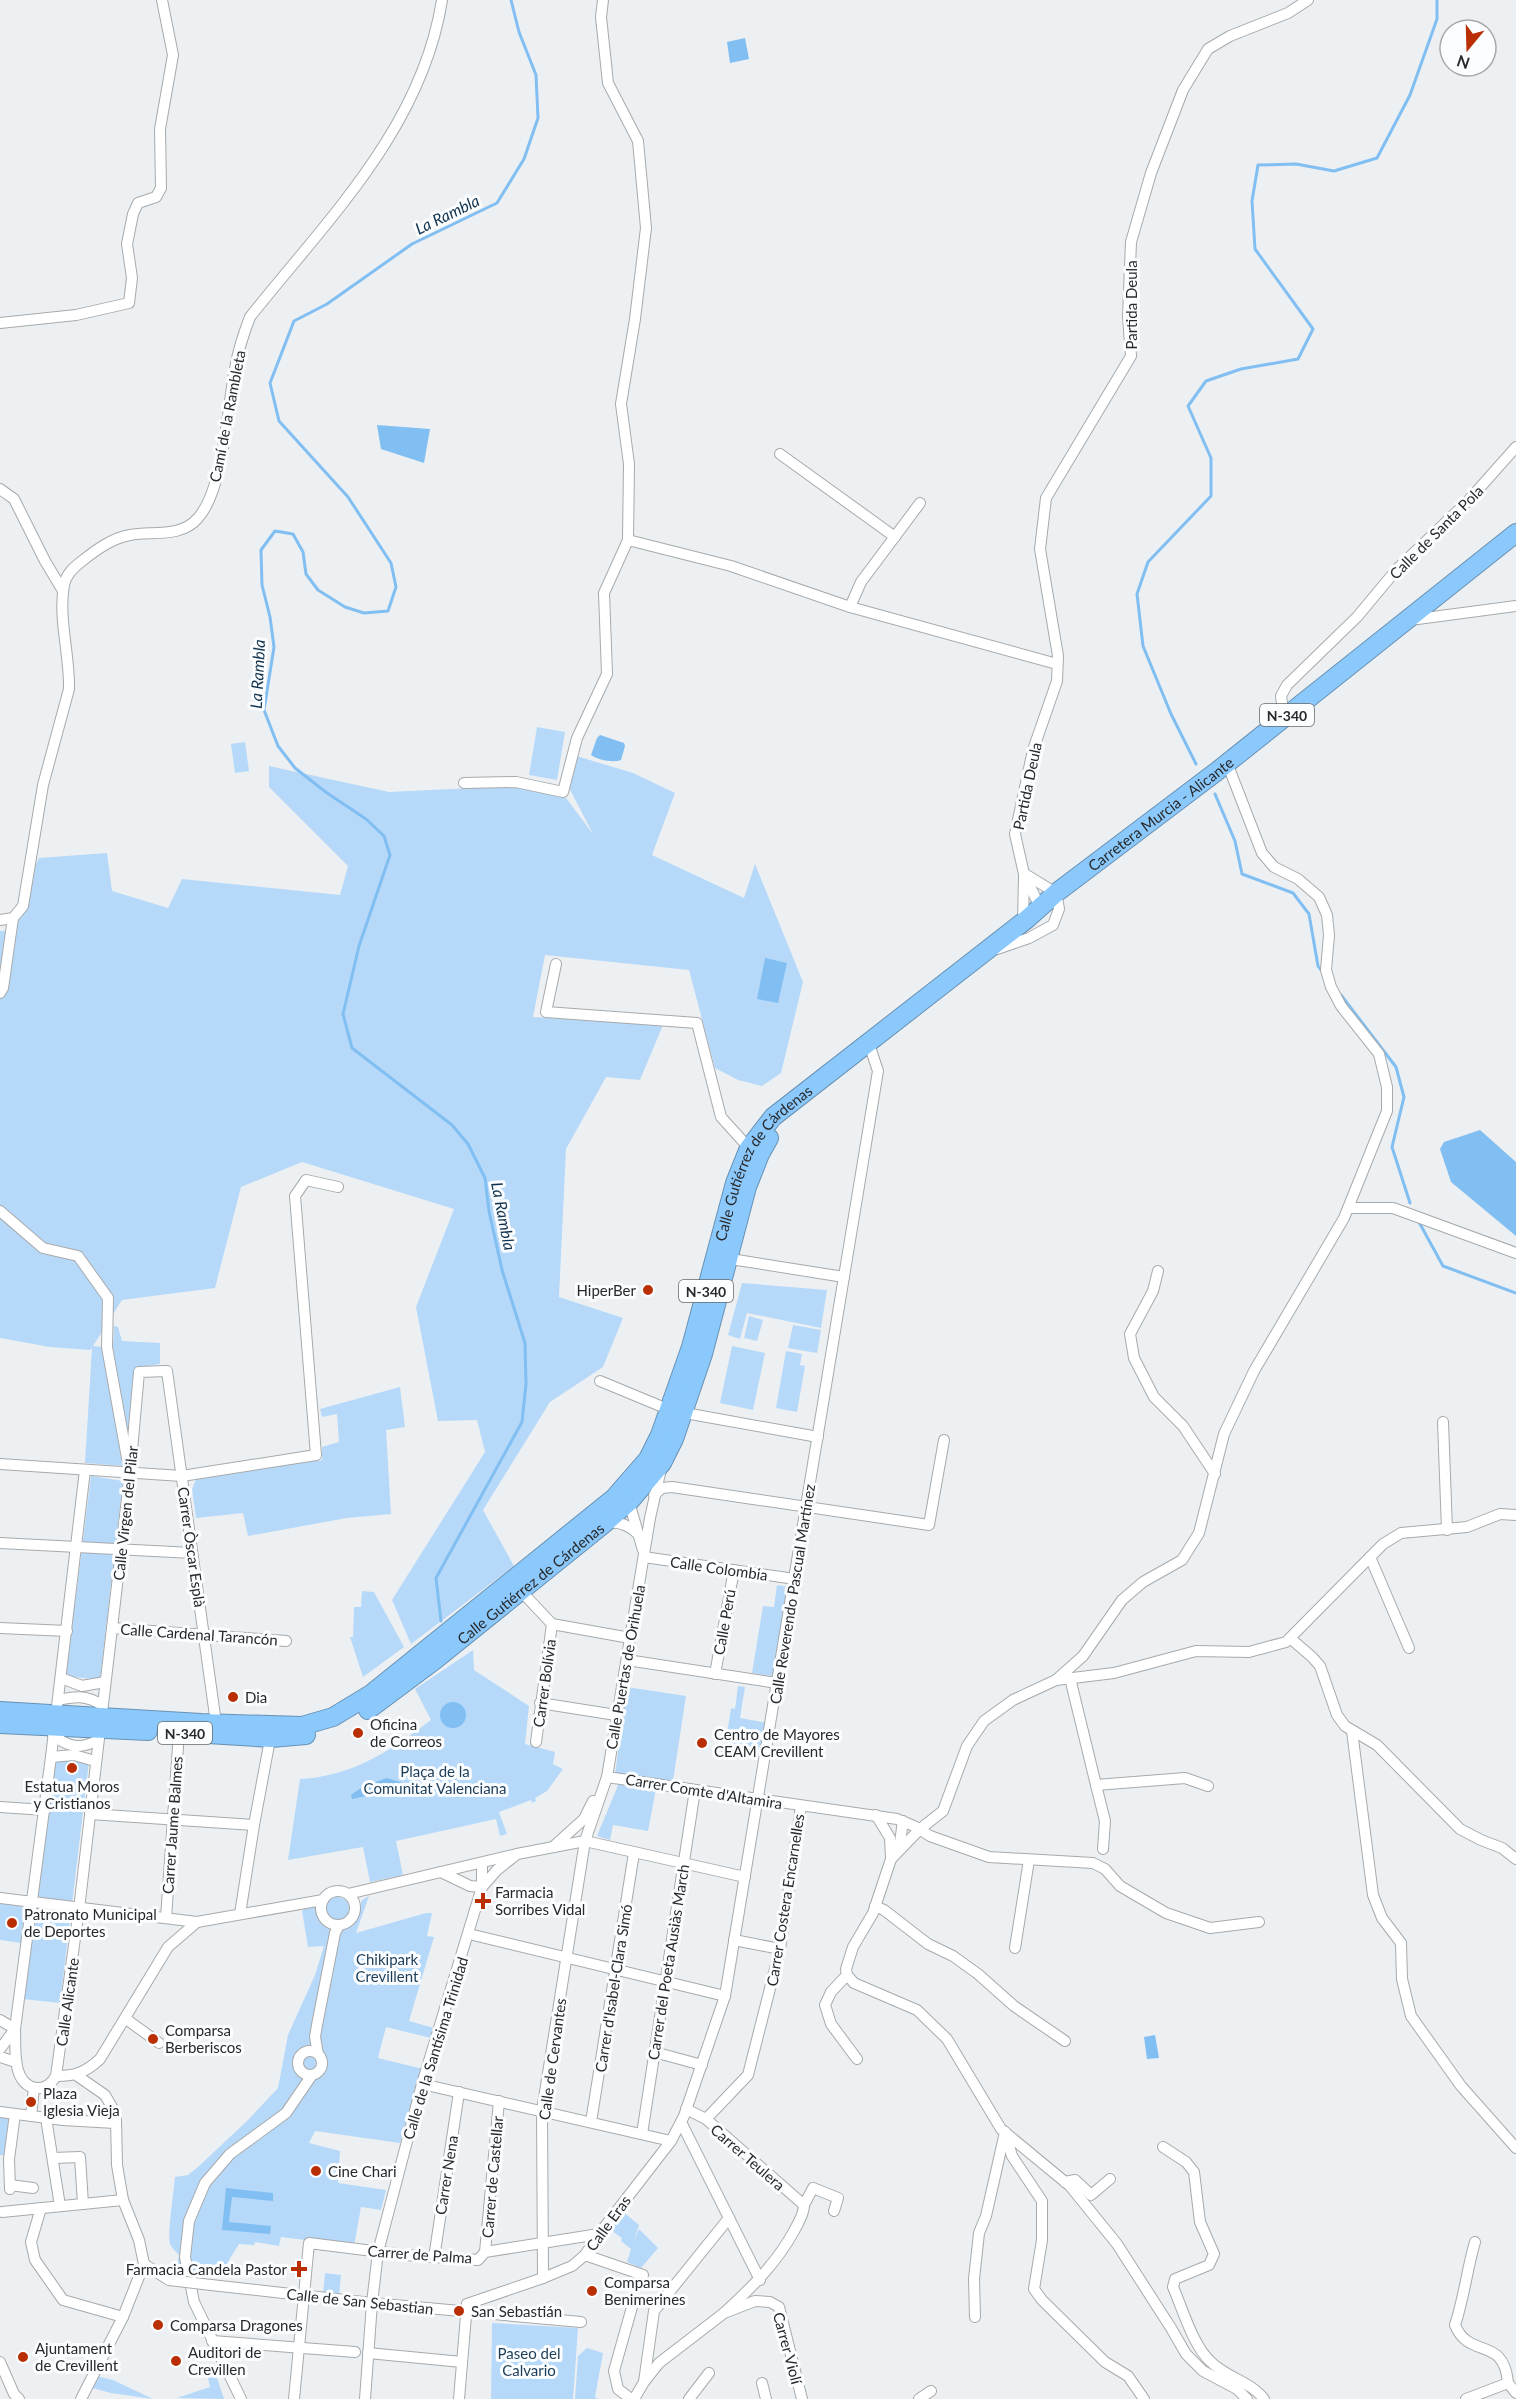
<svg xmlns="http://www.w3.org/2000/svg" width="1516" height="2399" font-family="Lato,sans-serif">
  <rect width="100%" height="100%" fill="#edf0f2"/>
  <g fill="#b6d9f9">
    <polygon points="537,727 565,732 557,780 529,775"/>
    <polygon points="245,742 249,771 235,773 231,744"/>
    <polygon points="573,755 633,773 675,793 652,855 744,898 755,864 803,982 781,1073 762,1086 738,1080 715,1068 689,970 545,955 533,1017 663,1025 640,1080 606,1077 566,1149 559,1297 623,1318 603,1367 550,1402 483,1510 514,1566 411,1644 392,1600 485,1452 477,1420 438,1421 416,1307 454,1209 302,1162 241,1187 215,1288 122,1300 93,1346 102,1347 125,1466 85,1463 92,1348 90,1350 50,1347 0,1338 0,931 5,931 39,858 107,853 112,891 168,908 182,879 340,895 348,866 269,787 269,766 389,792 515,786 566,798 593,834 564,778"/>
    <polygon points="742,1283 827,1290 821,1328 747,1313 740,1339 728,1335"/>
    <polygon points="749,1316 763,1320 757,1341 744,1338"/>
    <polygon points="793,1325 821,1330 817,1353 788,1348"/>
    <polygon points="114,1326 118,1327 122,1341 160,1343 160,1364 135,1368 130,1445 113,1348"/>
    <polygon points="732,1346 765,1353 753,1410 720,1403"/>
    <polygon points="786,1351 802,1354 800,1365 805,1366 797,1412 776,1408"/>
    <polygon points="400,1387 405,1427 386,1430 391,1514 347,1518 248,1536 243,1513 196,1518 192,1489 198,1475 322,1460 322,1447 339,1442 337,1414 322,1417 320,1409"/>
    <polygon points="91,1476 123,1481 100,1680 66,1676"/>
    <polygon points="777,1585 788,1587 773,1676 752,1673 763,1606 774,1607"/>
    <polygon points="362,1591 374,1592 404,1647 363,1677 350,1637 353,1637 354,1607 361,1607"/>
    <path d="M473 1650 474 1670 529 1706 525 1744 555 1752 553 1764 563 1769 547 1791 535 1798 536 1801 532 1803 531 1800 499 1812 507 1834 500 1836 496 1819 396 1841 403 1875 370 1882 363 1847 288 1860 300 1779C353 1776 390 1751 431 1720L415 1689Z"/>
    <polygon points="738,1686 745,1687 740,1718 769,1723 763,1760 721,1752 722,1748 725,1748 731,1708 735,1709"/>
    <polygon points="627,1687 686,1696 673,1781 615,1774"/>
    <polygon points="54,1758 89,1762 60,2003 23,1999"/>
    <polygon points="619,1783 656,1789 648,1831 613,1825 610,1840 597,1836"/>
    <path d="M369 1896 356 1933 426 1913H432L427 1936 434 1937 409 2021 434 2028 431 2038 386 2027 378 2058 423 2069 400 2143 315 2131 309 2143 340 2151 338 2183 386 2190 381 2210 361 2207 354 2246 281 2237 279 2246 255 2242 254 2245 239 2244 218 2278 176 2273 179 2255C176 2252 172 2248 170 2244 167 2237 174 2189 175 2177L188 2175 198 2167 248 2120 278 2088 288 2035 315 1975 324 1946 308 1947 302 1911 308 1906 317 1902C314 1923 338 1940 354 1923 360 1916 358 1908 362 1900Z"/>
    <circle cx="337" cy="1909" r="12"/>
    <polygon points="0,1903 25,1907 21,1943 0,1940"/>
    <polygon points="0,2114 13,2116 7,2156 0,2155"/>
    <polygon points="622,2211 639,2225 634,2241 639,2229 658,2248 641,2268 627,2262 631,2249 621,2241 622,2238 609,2229"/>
    <polygon points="325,2273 341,2275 339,2297 323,2295"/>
    <polygon points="492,2323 578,2328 573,2399 491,2399"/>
    <polygon points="587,2348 603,2353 595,2397 598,2399 575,2399 578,2356"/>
    <polygon points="216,2375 224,2399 177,2398 210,2387 208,2378"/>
    <polygon points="96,2376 113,2380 153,2399 111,2393 92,2388"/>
  </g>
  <g fill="#81bef1">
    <polygon points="745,38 749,59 730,63 727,42"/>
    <polygon points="377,425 430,429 424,463 381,449"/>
    <path d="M600 735 624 743 625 746 621 760C613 763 598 760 591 755L597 738Z"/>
    <polygon points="765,958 787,963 778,1003 757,999"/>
    <polygon points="1480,1130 1516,1162 1516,1236 1451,1182 1440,1149 1444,1142"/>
    <circle cx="453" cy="1715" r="13"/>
    <polygon points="387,1778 412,1786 352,1799 351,1795 364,1786"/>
    <polygon points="1155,2035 1159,2058 1147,2059 1144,2037"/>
    <polygon points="226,2188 273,2193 273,2201 232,2197 229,2222 271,2226 270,2234 222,2230"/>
  </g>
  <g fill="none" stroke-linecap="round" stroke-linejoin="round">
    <g stroke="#81bef1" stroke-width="3">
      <polyline points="1196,764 1171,714 1143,646 1137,594 1148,562 1211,496 1211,458 1188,406 1206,381 1241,369 1298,359 1313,329 1255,249 1252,201 1258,165 1296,164 1334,171 1377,158 1410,95 1437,19 1437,0"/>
      <polyline points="1215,794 1235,841 1242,874 1293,893 1309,914 1318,966 1323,973"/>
      <polyline points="1341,995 1396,1067 1404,1097 1392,1147 1410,1203"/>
      <polyline points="1420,1224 1443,1266 1516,1293"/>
      <polyline points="441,1621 436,1578 522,1422 526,1384 525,1343 502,1270 489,1211 485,1178 468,1144 452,1125 352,1048 343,1014 359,946 390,855 384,836 366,819 327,793 295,768 278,746 264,710 274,647 270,617 262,585 261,550 275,531 293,534 303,552 306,574 318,590 345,607 364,613 388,611 396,587 391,563 348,497 279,421 270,383 294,321 327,304 412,244 497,203 524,159 538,118 536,75 519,32 511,0"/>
    </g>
    <defs>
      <g id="street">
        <polyline points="603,0 601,17 608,83 638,141 646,228 635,319 621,404 629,464 628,540"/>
        <polyline points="0,323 76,315 129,303 132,278 127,244 133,214 138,203 156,197 161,188 160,129 173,55 162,0"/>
        <polyline points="780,454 895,537"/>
        <polyline points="0,489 14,499 45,561 63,591"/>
        <polyline points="850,607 861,582 920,503"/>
        <polyline points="1410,620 1516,606"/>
        <polyline points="1284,718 1281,696 1287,685 1357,617 1397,569 1468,501 1516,447"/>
        <polyline points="464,783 516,782 563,792 577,738 607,674 604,593 628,540 731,566 850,607 1057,664"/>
        <polyline points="1040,907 1024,874 1015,834 1033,750 1057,681 1058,656 1040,549 1046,498 1131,356 1128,317 1131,242 1151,173 1183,90 1208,49 1230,36 1288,13 1308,0"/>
        <path d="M0 920 13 918 23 906 43 785 69 689C70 655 58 620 64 585 66 574 74 567 82 561 96 550 112 538 130 535 153 531 181 538 198 518 224 489 227 408 235 369 238 351 243 335 250 317 327 220 422 128 442 0"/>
        <polyline points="1023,922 1024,877"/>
        <polyline points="997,949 1029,938 1053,925 1059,909 1056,893 1025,874"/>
        <polyline points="556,964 546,1012 697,1023 721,1117 749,1148"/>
        <polyline points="0,993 3,988 13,918"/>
        <polyline points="1348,1208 1393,1208 1516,1253"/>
        <polyline points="0,1211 43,1248 78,1256 108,1298 107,1347 127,1458"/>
        <polyline points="737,1260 844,1277"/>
        <polyline points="1158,1271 1153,1291 1130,1334 1134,1358 1154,1397 1183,1426 1215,1474"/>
        <polyline points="600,1381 670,1410"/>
        <polyline points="685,1413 818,1437"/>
        <polyline points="1443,1422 1447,1530"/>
        <polyline points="0,1464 182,1476 316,1455 295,1196 306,1180 338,1187"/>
        <path d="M85 1470 51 1757 15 2029C16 2047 11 2084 36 2088 45 2089 52 2083 56 2076L79 1909 112 1628 130 1473 139 1372 167 1371 216 1723"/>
        <polyline points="654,1495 662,1488 672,1487 929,1525 944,1440"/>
        <polyline points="631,1499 631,1509 643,1550"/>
        <path d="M606 1523C619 1521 629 1525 638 1534"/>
        <polyline points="0,1543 192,1553"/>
        <polyline points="644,1557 795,1579"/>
        <polyline points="1370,1557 1409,1648"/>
        <polyline points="521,1591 552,1624 630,1638"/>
        <polyline points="0,1628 67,1631"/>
        <polyline points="112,1628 286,1641"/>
        <polyline points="1290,1638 1312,1657 1320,1666 1337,1715 1345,1726 1377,1745 1460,1829 1481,1840 1502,1848 1516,1859"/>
        <polyline points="627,1660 777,1683"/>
        <polyline points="715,1674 734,1570"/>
        <polyline points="61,1678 82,1686 105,1682"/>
        <polyline points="1070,1678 1096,1785 1185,1778 1208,1786"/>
        <polyline points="1056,1680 1083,1656 1122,1600 1143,1582 1182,1560 1199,1533 1224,1434 1254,1371 1344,1218 1387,1111 1387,1087 1379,1054 1341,1006 1331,987 1326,970 1329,935 1327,915 1319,897 1298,879 1274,867 1262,853 1227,763"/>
        <path d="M58 1700C75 1696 86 1695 102 1705"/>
        <polyline points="540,1703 616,1715"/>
        <polyline points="1352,1731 1373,1895 1382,1918 1401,1943 1402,1979 1411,2016 1461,2086 1516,2148"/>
        <path d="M53 1735C68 1747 80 1750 98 1740"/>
        <polyline points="536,1742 552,1624"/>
        <polyline points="51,1757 74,1755 95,1761"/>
        <polyline points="607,1777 897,1819 914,1826 930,1836 989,1857 1093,1863 1105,1869 1120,1886 1166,1913 1210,1928 1259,1922"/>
        <polyline points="1096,1785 1105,1821 1103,1849"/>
        <polyline points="0,1807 45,1810"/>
        <polyline points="90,1814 254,1825"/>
        <polyline points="876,1815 890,1838 891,1858"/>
        <polyline points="903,1821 900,1842 891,1859 873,1913 853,1947 846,1969 847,1975 854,1983 917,2010 947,2039 1001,2129 1070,2186 1117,2244 1171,2328 1186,2354 1203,2371 1237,2389 1247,2399"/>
        <polyline points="553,1847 584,1819 593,1801"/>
        <polyline points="891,1859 920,1829 943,1811 967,1746 984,1721 1013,1700 1056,1680 1114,1673 1196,1651 1249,1652 1286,1642 1383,1544 1401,1533 1467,1527 1500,1514 1516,1515"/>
        <polyline points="441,1872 470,1886 482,1887 482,1863"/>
        <circle cx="338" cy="1908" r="17"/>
        <polyline points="348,1894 517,1854 585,1841 745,1877"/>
        <polyline points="0,1898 197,1922 323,1900"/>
        <polyline points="875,1906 884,1910 928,1944 953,1956 978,1974 1014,2006 1065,2041"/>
        <polyline points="240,1914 254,1825 271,1734"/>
        <polyline points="166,1918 179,1732"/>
        <polyline points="469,1934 725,1996"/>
        <polyline points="734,1940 780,1949"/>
        <polyline points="1015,1948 1029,1860"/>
        <polyline points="847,1975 831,1992 825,2005 831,2024 857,2059"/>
        <polyline points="126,2019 159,2043"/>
        <polyline points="0,2020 15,2029 0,2049"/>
        <circle cx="310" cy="2063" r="12"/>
        <polyline points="654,2052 702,2065"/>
        <polyline points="318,2054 315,2037 317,2025 335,1933 339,1925"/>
        <polyline points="0,2057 16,2062"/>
        <polyline points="76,2075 105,2095 113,2109 116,2120 117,2165 123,2200 139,2240 144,2264 123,2317 81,2399"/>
        <path d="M56 2076C76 2076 86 2072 100 2059L168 1947 197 1922"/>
        <polyline points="422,2084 671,2141"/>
        <path d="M686 2109 706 2119 804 2205C804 2215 798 2223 794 2231 776 2264 751 2288 724 2313"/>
        <polyline points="0,2112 63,2120 115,2123"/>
        <polyline points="31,2116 34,2088"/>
        <polyline points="46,2118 60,2206"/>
        <polyline points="706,2119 748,2075 780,1949 801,1806"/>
        <polyline points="591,2122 634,1853"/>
        <polyline points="681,2122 760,2280"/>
        <polyline points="1005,2132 1012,2156 1042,2201 1042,2240 1034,2289 1042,2300 1105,2362 1128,2376 1144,2399"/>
        <polyline points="642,2134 695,1790"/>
        <path d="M1163 2147 1186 2162 1194 2172 1200 2222 1214 2254 1209 2265 1175 2279 1173 2287C1183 2310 1193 2346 1211 2362 1227 2378 1250 2381 1264 2399"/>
        <polyline points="53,2158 80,2157 83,2204"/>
        <polyline points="1065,2182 1075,2180 1091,2195 1110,2179"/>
        <polyline points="10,2185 33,2188"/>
        <polyline points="10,2189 9,2159 15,2114"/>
        <polyline points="804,2205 813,2188 838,2198 834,2211"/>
        <polyline points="41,2208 31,2242 35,2260 63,2300 123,2317"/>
        <polyline points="2,2212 123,2200"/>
        <path d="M1475 2242C1467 2269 1464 2298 1455 2325 1469 2360 1504 2335 1508 2383"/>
        <polyline points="485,2252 499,2101"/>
        <polyline points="585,2255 643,2275"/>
        <polyline points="434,2258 459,2092"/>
        <polyline points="144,2264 169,2280"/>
        <polyline points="543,2278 542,2111 585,1841 607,1777 650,1518 661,1469"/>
        <polyline points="211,2285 372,2303 581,2322"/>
        <polyline points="975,2317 974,2279 979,2233 986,2216 1005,2132"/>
        <polyline points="212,2341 355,2352"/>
        <polyline points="368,2353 462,2362"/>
        <polyline points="0,2362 14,2394 19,2399"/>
        <polyline points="644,2382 659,2363 724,2313 755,2301 770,2302 779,2307 802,2399"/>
        <polyline points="762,2383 766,2399"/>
        <polyline points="241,2399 194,2302 185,2257 189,2221 205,2183 230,2154 286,2113 312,2075"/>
        <polyline points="294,2399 309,2243 405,2255 478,2260 485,2252 599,2234"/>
        <polyline points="365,2399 372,2303 378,2252 422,2084 482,1887 497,1870 517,1854"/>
        <polyline points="459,2399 467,2304 543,2278 572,2266 585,2255 599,2234 671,2141 684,2116 725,1996 878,1071 868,1041"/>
        <polyline points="631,2399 618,2389 614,2371 632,2307"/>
        <polyline points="634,2399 644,2382 654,2311 729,2218"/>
        <polyline points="689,2399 709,2373"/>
        <polyline points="919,2399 931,2391"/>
        <polyline points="1466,2399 1508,2383 1516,2393"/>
      </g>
      <g id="highway">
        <path id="s1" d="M368 1710 435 1660 605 1523 630 1501 662 1463 674 1439 703 1354 747 1187 760 1154 769 1138"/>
        <path id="s2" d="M0 1711 201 1723 302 1726 333 1717 371 1694 614 1498 648 1459 660 1435 691 1347 735 1183 749 1148 773 1117 1027 919 1056 893 1216 772 1516 533"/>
        <polyline points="0,1724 148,1731"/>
        <polyline points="208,1734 271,1738 306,1735"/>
      </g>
    </defs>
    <use href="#street" stroke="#a7aaac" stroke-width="12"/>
    <use href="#highway" stroke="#6891b3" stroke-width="20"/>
    <use href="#street" stroke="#fff" stroke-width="10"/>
    <use href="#highway" stroke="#8bc9fd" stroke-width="18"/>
    <defs>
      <polyline id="street-bridge" points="169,2280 211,2285"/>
    </defs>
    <use href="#street-bridge" stroke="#a7aaac" stroke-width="12" stroke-linecap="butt"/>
    <use href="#street-bridge" stroke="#fff" stroke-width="10"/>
  </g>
  <g fill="#b92f03" stroke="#fbfdff" stroke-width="2">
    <circle cx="648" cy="1290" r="6"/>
    <circle cx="233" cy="1697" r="6"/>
    <circle cx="358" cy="1733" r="6"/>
    <circle cx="702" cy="1743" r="6"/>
    <circle cx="72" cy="1768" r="6"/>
    <path d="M480 1892h6v6h6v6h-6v6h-6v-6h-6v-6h6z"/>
    <circle cx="12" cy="1923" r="6"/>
    <circle cx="153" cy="2039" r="6"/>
    <circle cx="31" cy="2102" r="6"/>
    <circle cx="316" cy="2171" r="6"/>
    <path d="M296 2260h6v6h6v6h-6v6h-6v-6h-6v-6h6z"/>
    <circle cx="592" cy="2291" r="6"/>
    <circle cx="459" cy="2311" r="6"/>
    <circle cx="158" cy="2325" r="6"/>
    <circle cx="23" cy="2357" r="6"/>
    <circle cx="176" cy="2361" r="6"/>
  </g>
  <g text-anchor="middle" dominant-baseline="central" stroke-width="6" stroke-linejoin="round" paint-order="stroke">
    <g fill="#fbfdff" stroke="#67696a" stroke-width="1.5">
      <rect x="1260" y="704" width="54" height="22" rx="4.5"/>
      <rect x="679" y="1280" width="54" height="22" rx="4.5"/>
      <rect x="158" y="1722" width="54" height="22" rx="4.5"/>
    </g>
    <g font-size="14" font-weight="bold" fill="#28292a">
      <text x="1287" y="715">N-340</text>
      <text x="706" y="1291">N-340</text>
      <text x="185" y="1733">N-340</text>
    </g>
    <g font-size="15" fill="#28292a" stroke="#fbfdff">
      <text transform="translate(1131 305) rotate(-90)">Partida Deula</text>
      <text transform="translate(227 416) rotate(-79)">Camí de la Rambleta</text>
      <text transform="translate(1436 532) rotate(-45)">Calle de Santa Pola</text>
      <text transform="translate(1027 786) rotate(-78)">Partida Deula</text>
      <text stroke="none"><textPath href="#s2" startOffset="1602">Carretera Murcia - Alicante</textPath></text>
      <text stroke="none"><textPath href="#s2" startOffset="1065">Calle Gutiérrez de Cárdenas</textPath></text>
      <text transform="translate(125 1513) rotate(-84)">Calle Virgen del Pilar</text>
      <text transform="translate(192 1547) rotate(82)">Carrer Òscar Esplà</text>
      <text transform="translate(719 1568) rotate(8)">Calle Colombia</text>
      <text stroke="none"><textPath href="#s1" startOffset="206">Calle Gutiérrez de Cárdenas</textPath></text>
      <text transform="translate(792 1594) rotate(-81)">Calle Reverendo Pascual Martínez</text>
      <text transform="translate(724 1622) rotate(-80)">Calle Perú</text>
      <text transform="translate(199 1634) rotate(4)">Calle Cardenal Tarancón</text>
      <text transform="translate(625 1667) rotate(-80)">Calle Puertas de Orihuela</text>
      <text transform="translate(544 1683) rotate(-82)">Carrer Bolívia</text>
      <text transform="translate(704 1791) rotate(9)">Carrer Comte d'Altamira</text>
      <text transform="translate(172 1825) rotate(-86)">Carrer Jaume Balmes</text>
      <text transform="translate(785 1900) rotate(-81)">Carrer Costera Encarnelles</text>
      <text transform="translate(668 1962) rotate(-81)">Carrer del Poeta Ausiàs March</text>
      <text transform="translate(613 1988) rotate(-81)">Carrer d'Isabel-Clara Simó</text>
      <text transform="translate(67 2002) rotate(-82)">Calle Alicante</text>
      <text transform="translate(435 2048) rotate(-73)">Calle de la Santísima Trinidad</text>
      <text transform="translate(552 2059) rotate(-82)">Calle de Cervantes</text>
      <text transform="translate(748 2157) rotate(41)">Carrer Teulera</text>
      <text transform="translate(446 2175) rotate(-81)">Carrer Nena</text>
      <text transform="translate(492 2177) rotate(-85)">Carrer de Castellar</text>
      <text transform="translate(608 2223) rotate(-54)">Calle Eras</text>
      <text transform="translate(420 2254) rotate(4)">Carrer de Palma</text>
      <text transform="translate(360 2301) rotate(6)">Calle de San Sebastian</text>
      <text transform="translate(788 2348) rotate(75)">Carrer Violí</text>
    </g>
    <g font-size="15" fill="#28292a" stroke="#fbfdff" text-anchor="start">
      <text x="636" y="1290" text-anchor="end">HiperBer</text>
      <text x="245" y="1697">Dia</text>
      <text x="370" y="1724">Oficina<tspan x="370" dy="17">de Correos</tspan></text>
      <text x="714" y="1734">Centro de Mayores<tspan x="714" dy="17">CEAM Crevillent</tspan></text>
      <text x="72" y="1786" text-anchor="middle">Estatua Moros<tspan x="72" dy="17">y Cristianos</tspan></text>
      <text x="495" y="1892">Farmacia<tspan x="495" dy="17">Sorribes Vidal</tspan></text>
      <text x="24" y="1914">Patronato Municipal<tspan x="24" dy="17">de Deportes</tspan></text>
      <text x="165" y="2030">Comparsa<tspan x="165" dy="17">Berberiscos</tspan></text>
      <text x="43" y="2093">Plaza<tspan x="43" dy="17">Iglesia Vieja</tspan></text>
      <text x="328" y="2171">Cine Chari</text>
      <text x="287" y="2269" text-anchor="end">Farmacia Candela Pastor</text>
      <text x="604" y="2282">Comparsa<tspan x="604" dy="17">Benimerines</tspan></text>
      <text x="471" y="2311">San Sebastián</text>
      <text x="170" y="2325">Comparsa Dragones</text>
      <text x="35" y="2348">Ajuntament<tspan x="35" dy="17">de Crevillent</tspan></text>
      <text x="188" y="2352">Auditori de<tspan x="188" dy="17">Crevillen</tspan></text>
    </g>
    <g font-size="15" fill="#1c3d58" stroke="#fbfdff">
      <text x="435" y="1771">Plaça de la<tspan x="435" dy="17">Comunitat Valenciana</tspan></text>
      <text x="387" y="1959">Chikipark<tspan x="387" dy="17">Crevillent</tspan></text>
      <text x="529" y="2353">Paseo del<tspan x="529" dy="17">Calvario</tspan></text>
    </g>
    <g font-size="16" font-style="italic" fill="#11324c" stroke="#fbfdff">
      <text transform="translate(447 214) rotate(-26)">La Rambla</text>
      <text transform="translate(257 674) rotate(-87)">La Rambla</text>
      <text transform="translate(504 1216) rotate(79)">La Rambla</text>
    </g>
  </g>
  <g transform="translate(1468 48) rotate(199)"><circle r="28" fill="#fbfdff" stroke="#a7a8aa" stroke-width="1.5"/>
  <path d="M0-4.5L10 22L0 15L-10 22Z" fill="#b92f03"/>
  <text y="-9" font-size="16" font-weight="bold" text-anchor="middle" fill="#28292a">N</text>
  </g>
</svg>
